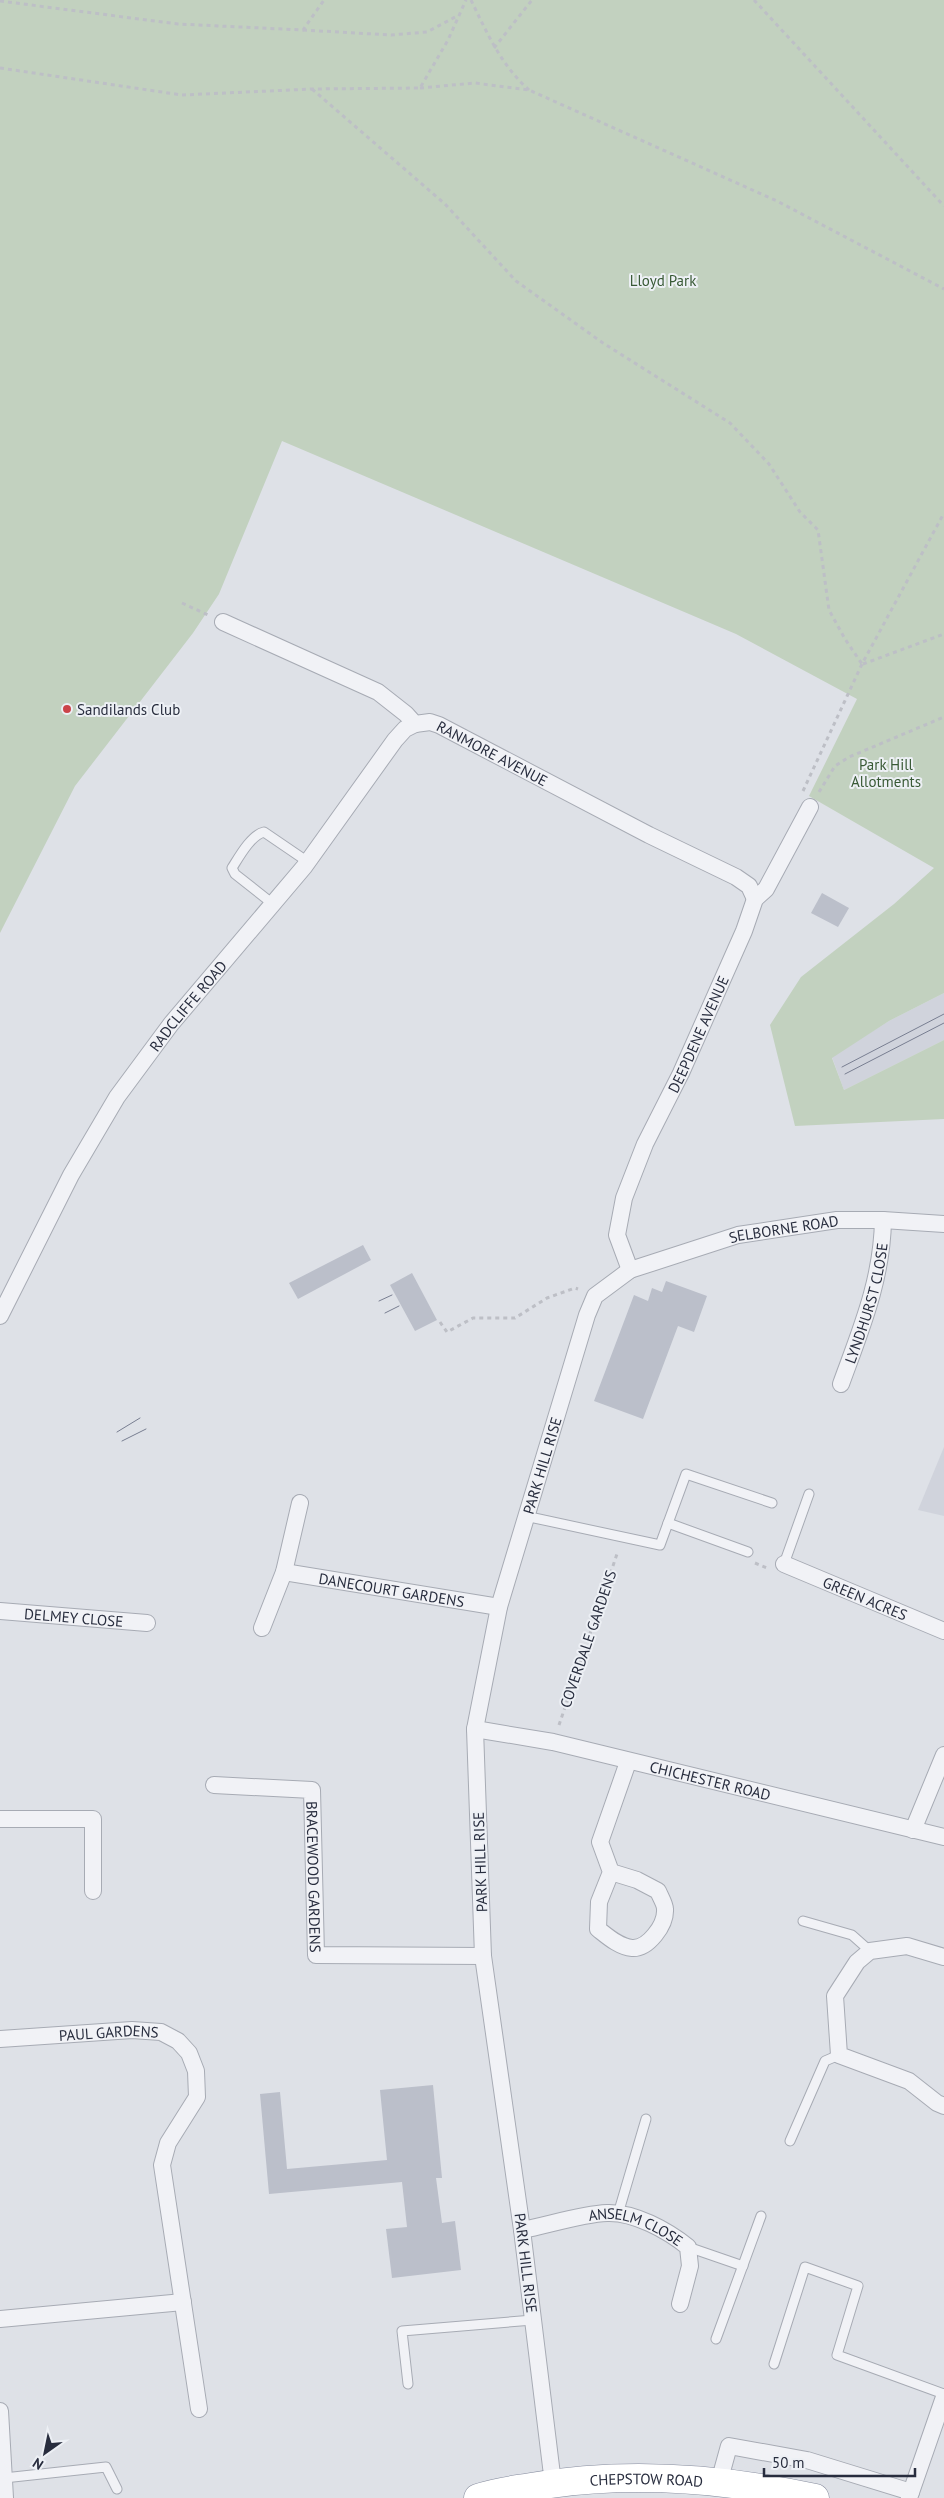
<svg xmlns="http://www.w3.org/2000/svg" width="944" height="2498" font-family="'PT Sans',sans-serif">
  <rect width="100%" height="100%" fill="#dee1e7"/>
  <g fill="#d0d3dc">
    <polygon points="944,993 944,1040 844,1090 832,1057 889,1021"/>
    <polygon points="944,1447 944,1516 918,1510"/>
  </g>
  <polygon fill="#c2d1bf" points="0,0 944,0 944,993 889,1021 832,1058 844,1090 944,1040 944,1119 795,1126 770,1025 801,977 894,904 934,868 809,796 857,699 736,634 282,441 219,594 193,633 75,786 0,933"/>
  <g fill="#bbbfca">
    <polygon points="822,893 849,908 838,927 811,913"/>
    <polygon points="363,1245 371,1260 298,1299 289,1283"/>
    <polygon points="412,1273 437,1320 415,1331 390,1285"/>
    <polygon points="666,1281 707,1296 694,1332 678,1326 643,1419 594,1401 634,1295 648,1301 652,1288 662,1292"/>
    <polygon points="433,2085 442,2178 436,2178 442,2223 455,2221 461,2270 392,2278 386,2229 407,2227 402,2182 269,2194 260,2094 280,2092 287,2169 387,2160 380,2090"/>
  </g>
  <g fill="none" stroke-linecap="round" stroke-linejoin="round">
    <defs>
      <g id="service">
        <path d="M273 904 235 874 232 868C239 857 251 835 264 832L308 862"/>
        <polyline points="525,1516 660,1545 686,1474 772,1503"/>
        <polyline points="668,1523 748,1552"/>
        <polyline points="784,1564 809,1494"/>
        <polyline points="803,1921 852,1935 870,1951"/>
        <polyline points="790,2141 825,2061 839,2055"/>
        <polyline points="618,2214 646,2119"/>
        <polyline points="688,2247 743,2266"/>
        <polyline points="716,2339 761,2216"/>
        <polyline points="774,2364 805,2267 858,2286 837,2355 944,2394"/>
        <polyline points="408,2384 402,2331 533,2320"/>
        <polyline points="4,2478 106,2467 117,2489"/>
      </g>
      <g id="minor">
        <path id="s1" d="M223 622 378 692 406 714 415 724 430 722 439 725 649 835 736 877 749 886 755 899"/>
        <path id="s2" d="M630 1270 617 1235 624 1198 645 1144 681 1073 744 931 755 899 766 889 810 807"/>
        <path id="s3" d="M0 1316 71 1175 117 1097 171 1024 304 867 395 740 405 729 415 724"/>
        <path id="s4" d="M841 1384C861 1329 882 1280 883 1220"/>
        <path id="s5" d="M784 1564 944 1631"/>
        <path id="s6" d="M284 1572 499 1607"/>
        <path id="s7" d="M0 1611 147 1623"/>
        <polyline points="262,1628 284,1572 300,1503"/>
        <path id="s8" d="M475 1729 553 1742 944 1837"/>
        <path id="s9" d="M214 1785 312 1790 316 1955 483 1956"/>
        <polyline points="0,1819 93,1819 93,1891"/>
        <polyline points="913,1830 944,1755"/>
        <path d="M611 1872 637 1880 658 1891C660 1896 665 1904 665 1909 666 1925 648 1949 632 1948 619 1947 607 1936 598 1929L599 1902 611 1872 600 1842 628 1762"/>
        <polyline points="944,1957 907,1946 870,1951 857,1962 835,1996 839,2055 909,2081 937,2103 944,2106"/>
        <path id="s10" d="M0 2039 132 2030 161 2032 178 2041 189 2053 196 2071 197 2097 168 2143 162 2165 199 2409"/>
        <path id="s11" d="M522 2230C548 2225 582 2214 607 2213 634 2212 667 2230 688 2247L690 2266 680 2304"/>
        <polyline points="0,2319 183,2302"/>
        <polyline points="0,2411 5,2498"/>
        <polyline points="719,2482 729,2446 807,2460 911,2492"/>
        <path id="s12" d="M553 2483 522 2230 483 1956 475 1729 499 1607 587 1315 595 1296 630 1270 738 1235 837 1220H883L944 1224"/>
        <polyline points="909,2498 944,2397"/>
      </g>
      <g id="trunk">
        <path id="s13" d="M478 2498C495 2492 513 2490 531 2487 624 2471 722 2478 815 2498"/>
      </g>
    </defs>
    <use href="#service" stroke="#a7abb4" stroke-width="11"/>
    <use href="#minor" stroke="#a7abb4" stroke-width="18"/>
    <use href="#trunk" stroke="#868c9e" stroke-width="29"/>
    <g stroke="#bdbfc6" stroke-width="3" stroke-dasharray="4 4" stroke-linecap="butt">
      <path d="M471 0C487 33 501 65 529 90"/>
      <polyline points="754,0 944,206"/>
      <polyline points="0,1 178,24 303,30 324,0"/>
      <polyline points="303,30 391,35 427,32 457,16"/>
      <polyline points="494,48 532,0"/>
      <polyline points="0,68 182,95 312,89 420,88 448,40 466,0"/>
      <polyline points="420,88 475,83 529,90 777,201 944,289"/>
      <polyline points="312,89 445,204 516,281 603,343 730,423 769,464 800,512 818,530 829,610 845,639 862,664"/>
      <polyline points="182,603 208,615"/>
      <polyline points="863,664 944,634"/>
      <polyline points="803,791 862,664 944,513"/>
      <polyline points="819,792 835,766 849,757 944,717"/>
      <polyline points="440,1322 447,1332 473,1318 515,1318 547,1298 575,1288 578,1289"/>
      <polyline points="755,1563 767,1568"/>
      <polyline points="559,1725 618,1551"/>
    </g>
    <use href="#service" stroke="#f1f2f6" stroke-width="9"/>
    <use href="#minor" stroke="#f1f2f6" stroke-width="16"/>
    <use href="#trunk" stroke="#fff" stroke-width="28"/>
    <g stroke="#787e91" stroke-width="1">
      <polyline points="842,1067 944,1014"/>
      <polyline points="845,1074 944,1023"/>
      <polyline points="379,1301 392,1295"/>
      <polyline points="385,1313 399,1306"/>
      <polyline points="117,1432 140,1418"/>
      <polyline points="122,1441 146,1429"/>
    </g>
  </g>
  <circle fill="#cb4449" stroke="#edf0f5" stroke-width="2" cx="67" cy="709" r="5"/>
  <g text-anchor="middle" dominant-baseline="central" stroke-width="4" stroke-linejoin="round" paint-order="stroke">
    <g font-size="15" fill="#385935" stroke="#edf0f5">
      <text x="663" y="280">Lloyd Park</text>
      <text x="886" y="764">Park Hill<tspan x="886" dy="17">Allotments</tspan></text>
    </g>
    <g font-size="15" fill="#282d3e" stroke="#edf0f5" text-anchor="start">
      <text x="77" y="709">Sandilands Club</text>
    </g>
    <g font-size="15" fill="#282d3e" stroke="#edf0f5">
      <text stroke="none"><textPath href="#s1" startOffset="304">RANMORE AVENUE</textPath></text>
      <text stroke="none"><textPath href="#s3" startOffset="364">RADCLIFFE ROAD</textPath></text>
      <text stroke="none"><textPath href="#s2" startOffset="255">DEEPDENE AVENUE</textPath></text>
      <text stroke="none"><textPath href="#s12" startOffset="1412">SELBORNE ROAD</textPath></text>
      <text stroke="none"><textPath href="#s4" startOffset="85">LYNDHURST CLOSE</textPath></text>
      <text stroke="none"><textPath href="#s12" startOffset="1031">PARK HILL RISE</textPath></text>
      <text stroke="none"><textPath href="#s6" startOffset="109">DANECOURT GARDENS</textPath></text>
      <text stroke="none"><textPath href="#s5" startOffset="88">GREEN ACRES</textPath></text>
      <text stroke="none"><textPath href="#s7" startOffset="74">DELMEY CLOSE</textPath></text>
      <text transform="translate(588 1639) rotate(-71)">COVERDALE GARDENS</text>
      <text stroke="none"><textPath href="#s8" startOffset="241">CHICHESTER ROAD</textPath></text>
      <text transform="translate(480 1862) rotate(-92)">PARK HILL RISE</text>
      <text stroke="none"><textPath href="#s9" startOffset="185">BRACEWOOD GARDENS</textPath></text>
      <text stroke="none"><textPath href="#s10" startOffset="109">PAUL GARDENS</textPath></text>
      <text stroke="none"><textPath href="#s11" startOffset="118">ANSELM CLOSE</textPath></text>
      <text transform="translate(526 2263) rotate(83)">PARK HILL RISE</text>
      <text stroke="none"><textPath href="#s13" startOffset="170">CHEPSTOW ROAD</textPath></text>
    </g>
  </g>
  <g transform="translate(45 2453) rotate(213)" stroke="#edf0f5" stroke-width="4" paint-order="stroke">
  <path d="M0-4L9 19L0 12L-9 19Z" fill="#282d3e"/>
  <text y="-8" font-size="14" font-weight="bold" text-anchor="middle" fill="#282d3e">N</text>
  </g>
  <path d="M764 2468v8h151v-8" fill="none" stroke="#282d3e" stroke-width="2.5"/>
  <text x="772" y="2468" font-size="15" fill="#282d3e" stroke="#edf0f5" stroke-width="4" paint-order="stroke">50 m</text>
</svg>
